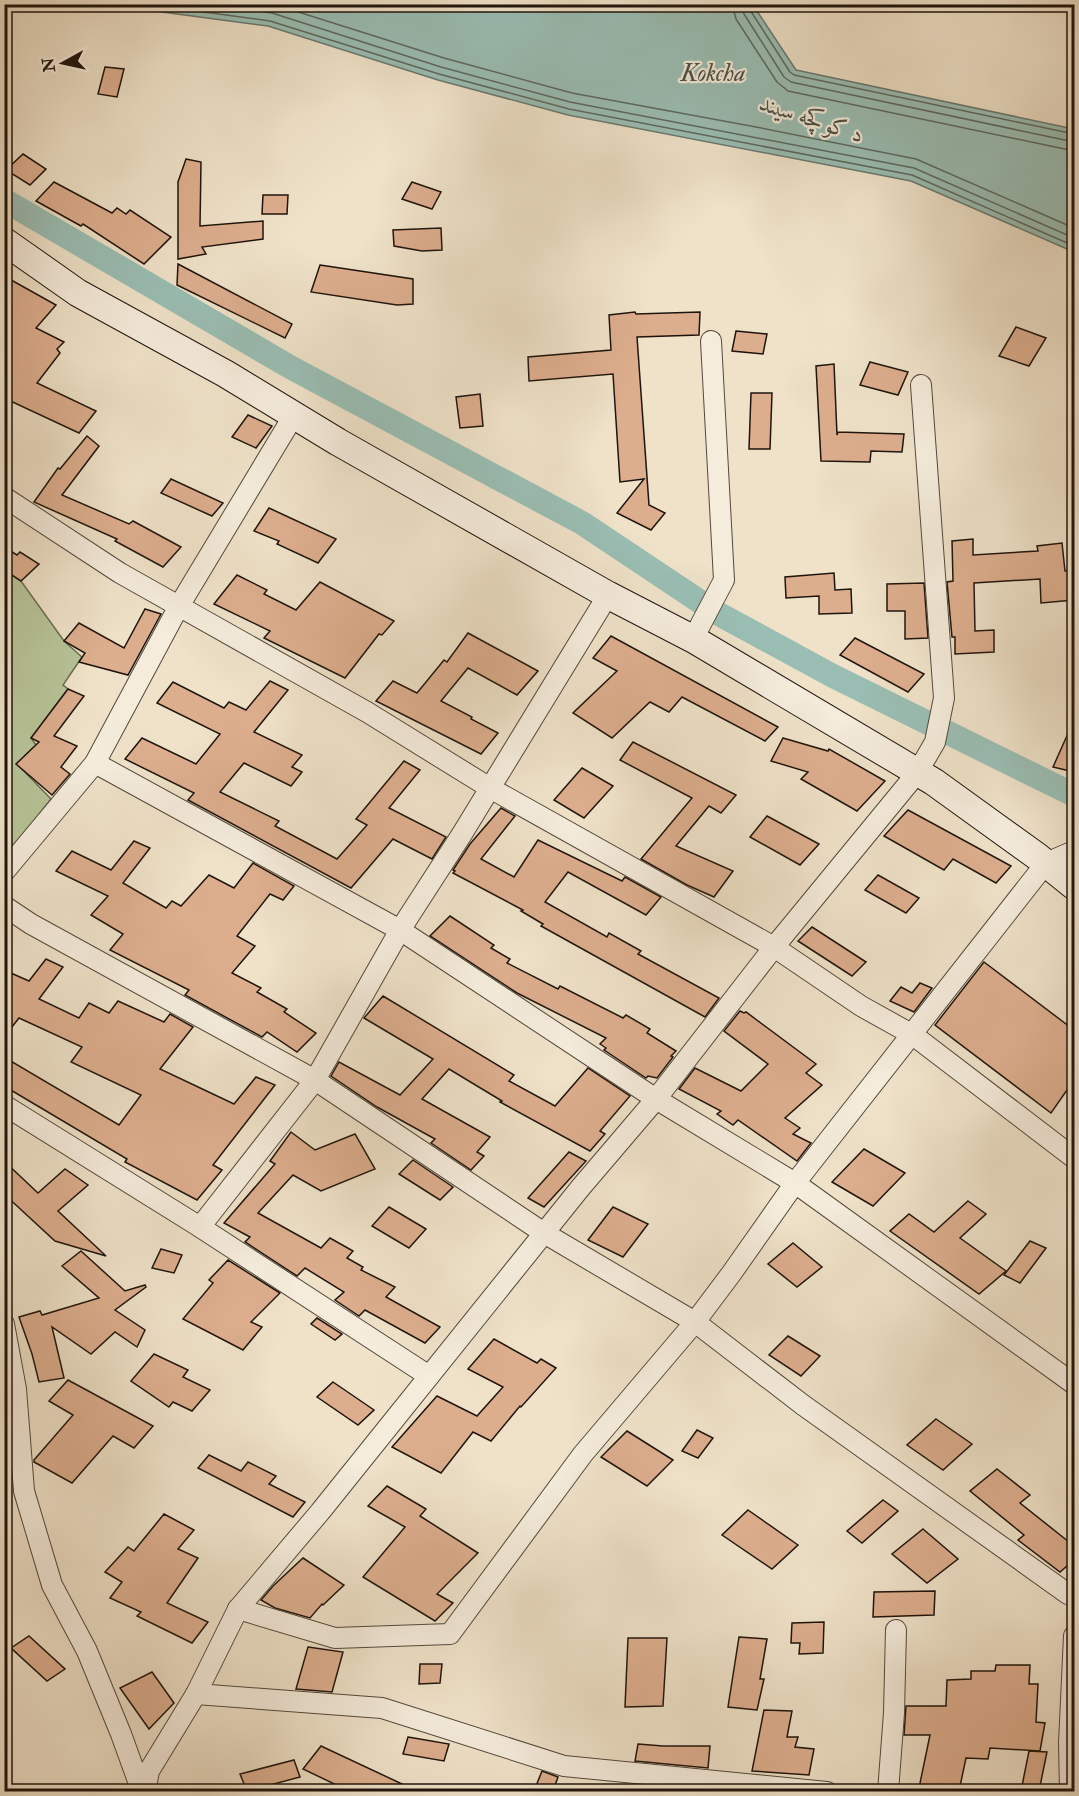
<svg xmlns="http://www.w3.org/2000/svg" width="1079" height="1796" font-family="'IM FELL Double Pica',Amiri,serif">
  <rect width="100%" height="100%" fill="#efe2c9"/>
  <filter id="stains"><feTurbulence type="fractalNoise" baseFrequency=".00333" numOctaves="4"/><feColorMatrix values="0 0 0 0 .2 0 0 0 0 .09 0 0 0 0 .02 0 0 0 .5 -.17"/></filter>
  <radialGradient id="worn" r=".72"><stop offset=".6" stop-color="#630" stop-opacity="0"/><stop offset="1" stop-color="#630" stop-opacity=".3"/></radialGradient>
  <polygon fill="#b7c498" stroke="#6b6c52" stroke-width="1.5" points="5,570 21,581 64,641 82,657 63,685 68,689 31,738 36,745 17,764 51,799 5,858"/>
  <polygon fill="#9abeb4" stroke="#697a71" stroke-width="1.5" points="154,5 753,5 796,70 1074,129 1074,252 911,181 568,115 438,80 268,26 162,12"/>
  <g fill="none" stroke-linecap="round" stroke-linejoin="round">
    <g stroke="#5c6960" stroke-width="1.5">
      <polyline points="163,4 166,7 270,21 439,74 569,109 912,175 1074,246"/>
      <polyline points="205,4 272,13 441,67 570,102 914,168 1074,238"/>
      <polyline points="273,4 444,58 572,93 756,127 916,159 1074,228"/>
      <polyline points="732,4 736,19 777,82 788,91 1074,151"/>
      <polyline points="741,4 744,14 784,77 791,82 1074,142"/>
      <polyline points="749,4 750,10 790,72 794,75 1074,134"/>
    </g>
    <polyline stroke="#9abeb4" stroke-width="24" points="4,200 290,367 582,523 717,613 833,676 1074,795"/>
  </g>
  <g fill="#ddae8e" stroke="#1f140d" stroke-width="1.5">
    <polygon points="105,67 124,69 117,97 98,94"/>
    <polygon points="23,154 46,169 30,185 6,170"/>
    <polygon points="186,159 201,162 200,226 263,221 263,239 202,247 206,254 178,259 178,182"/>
    <polygon points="54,182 112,213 117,208 126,214 130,210 171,237 144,264 83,224 81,226 36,201"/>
    <polygon points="412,182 441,192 432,209 402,199"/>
    <polygon points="263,195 288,195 287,214 262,214"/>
    <polygon points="441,228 442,250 422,251 394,246 393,230"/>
    <polygon points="178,264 292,324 285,338 177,285"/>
    <polygon points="320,265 413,279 413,304 397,305 311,292"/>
    <polygon points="4,276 56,305 36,328 64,342 57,349 60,353 37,383 96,411 79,433 4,398"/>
    <polygon points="635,312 636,314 700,312 699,335 637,337 649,505 665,513 651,530 617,513 644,479 620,482 613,374 529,381 528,357 611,350 609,315"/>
    <polygon points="1016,327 1046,338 1029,366 999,356"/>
    <polygon points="736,331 767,334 763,354 732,351"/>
    <polygon points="870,362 908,372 898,395 860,385"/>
    <polygon points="834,364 837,435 838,432 904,434 902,452 871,451 870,462 821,461 816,366"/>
    <polygon points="751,393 772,393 770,449 749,449"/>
    <polygon points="480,394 483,426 460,428 456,397"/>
    <polygon points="248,415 272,426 256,448 232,437"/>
    <polygon points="87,436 99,446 62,495 129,524 133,521 181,547 163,567 115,541 117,539 34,502 58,468 60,469"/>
    <polygon points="171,479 223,503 212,516 161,493"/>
    <polygon points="269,508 336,539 318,563 277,544 279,541 254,531"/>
    <polygon points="973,539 973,555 1038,551 1037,546 1062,543 1065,571 1074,570 1074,600 1041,603 1040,579 974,583 975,631 994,630 994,652 955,654 955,637 952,637 947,582 953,581 952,541"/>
    <polygon points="4,547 17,555 20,552 39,564 21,581 4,570"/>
    <polygon points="834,573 835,590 851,589 852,613 819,614 819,596 786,598 785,577"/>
    <polygon points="237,575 267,590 264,594 296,610 320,582 394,621 382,635 379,634 345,678 264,638 270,631 214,604"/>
    <polygon points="924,583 928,638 905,639 905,611 887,611 887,584"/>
    <polygon points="145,609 161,614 128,675 79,662 85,653 64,641 79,623 124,648"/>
    <polygon points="468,633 538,671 517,695 468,668 441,701 472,717 471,719 498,733 481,754 376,701 393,681 417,693 444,660 447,662"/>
    <polygon points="611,636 778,727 765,741 682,697 669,712 650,702 612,738 573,713 617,671 593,658"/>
    <polygon points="855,638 899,661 924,674 908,692 840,655"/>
    <polygon points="270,681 288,690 254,732 302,755 292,767 302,772 291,786 244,763 220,792 279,821 275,826 337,859 367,825 356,819 404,761 420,770 389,808 446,837 432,859 393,839 351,888 188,800 194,793 125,759 142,738 196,764 220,734 157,703 173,682 224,708 229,702 246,710"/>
    <polygon points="68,689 84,696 54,736 77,746 61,767 70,774 52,795 16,764 39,742 31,738"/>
    <polygon points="1074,720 1074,772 1053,767"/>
    <polygon points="783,738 828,751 829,749 885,781 857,811 801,779 808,772 771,761"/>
    <polygon points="633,742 736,795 721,813 709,806 676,846 733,871 714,897 687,885 641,859 692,798 620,760"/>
    <polygon points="582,768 613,786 584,818 554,800"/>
    <polygon points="501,808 515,816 481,859 514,877 538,840 622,881 625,877 661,897 646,915 568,872 545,902 607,937 609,933 641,951 638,954 719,998 705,1017 541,926 543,924 521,911 523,910 453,873 455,871 453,870 470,844"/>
    <polygon points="908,810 1011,866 996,883 953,859 944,870 884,836"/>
    <polygon points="767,816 819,844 800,865 750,837"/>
    <polygon points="134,841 150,848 123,883 166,908 172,901 181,906 209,875 234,888 253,863 294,886 283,900 270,894 237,936 255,946 232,973 261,988 257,992 287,1009 284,1012 316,1033 297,1052 267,1032 262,1037 185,995 189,990 110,950 123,934 91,915 108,896 56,871 72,851 111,870"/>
    <polygon points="878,875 919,898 906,913 865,890"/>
    <polygon points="450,916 494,945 491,948 510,959 507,963 558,989 560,986 623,1018 626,1015 650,1029 647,1033 676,1051 671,1056 673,1057 657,1078 648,1076 646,1078 604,1050 606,1048 600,1044 606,1038 517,993 430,936"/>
    <polygon points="812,927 866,962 852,976 798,941"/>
    <polygon points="46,959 63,967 39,999 79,1018 89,1003 109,1013 118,1001 164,1022 170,1014 193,1027 160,1069 234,1104 256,1077 275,1085 213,1165 222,1170 197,1200 125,1162 127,1159 4,1086 4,1057 119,1125 141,1095 71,1062 82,1047 19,1018 4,1037 4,970 29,981"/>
    <polygon points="984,962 1074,1030 1074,1080 1051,1113 935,1025"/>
    <polygon points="920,983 932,988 914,1012 890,1001 901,987 912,993"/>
    <polygon points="383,996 514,1075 509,1081 555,1106 588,1068 630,1096 600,1131 605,1134 590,1151 500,1102 502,1101 449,1069 422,1099 490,1137 477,1152 484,1156 471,1170 431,1143 435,1139 377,1107 331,1076 339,1062 400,1095 433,1059 364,1018"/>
    <polygon points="740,1011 744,1013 746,1012 816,1064 806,1073 822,1085 785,1118 800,1128 793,1134 811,1143 797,1161 738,1120 733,1125 717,1114 721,1111 679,1089 695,1068 741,1091 768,1064 724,1031"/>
    <polygon points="291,1132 315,1150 355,1134 375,1169 321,1191 293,1175 258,1213 321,1248 330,1238 353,1251 347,1258 363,1267 361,1270 395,1287 386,1297 440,1327 425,1343 365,1310 359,1316 335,1300 344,1292 305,1268 297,1276 245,1242 250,1237 224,1223 275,1164 270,1161"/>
    <polygon points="864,1149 905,1173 873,1206 832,1182"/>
    <polygon points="569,1152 586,1161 544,1207 528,1198"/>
    <polygon points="413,1160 453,1187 440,1200 399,1174"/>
    <polygon points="4,1161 38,1193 65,1169 88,1185 58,1211 106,1256 55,1241 4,1194"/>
    <polygon points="968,1201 986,1214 960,1238 1006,1271 979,1294 890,1231 909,1214 934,1232"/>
    <polygon points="389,1207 426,1229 409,1248 372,1226"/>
    <polygon points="613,1207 648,1224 623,1257 588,1240"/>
    <polygon points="1030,1241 1046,1248 1020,1283 1004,1275"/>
    <polygon points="793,1243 822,1267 797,1287 768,1264"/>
    <polygon points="161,1249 182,1255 174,1273 152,1268"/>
    <polygon points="81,1251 125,1291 145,1285 146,1287 115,1310 145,1330 137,1347 115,1332 91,1354 52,1327 64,1378 39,1382 32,1354 19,1317 40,1311 42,1315 99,1298 62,1266"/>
    <polygon points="228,1260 280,1293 251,1322 262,1327 243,1350 183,1319 213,1283 209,1280"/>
    <polygon points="317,1318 342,1334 335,1340 311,1324"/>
    <polygon points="788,1336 820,1356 801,1376 769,1355"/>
    <polygon points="494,1339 537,1363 541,1359 556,1368 521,1407 520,1406 491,1441 473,1432 441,1473 392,1447 437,1396 477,1416 503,1387 468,1369"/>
    <polygon points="154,1354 188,1370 183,1377 210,1390 192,1411 173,1402 169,1407 131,1381"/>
    <polygon points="68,1380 153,1426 134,1448 113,1436 72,1483 34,1462 34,1460 73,1415 49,1401"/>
    <polygon points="333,1382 374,1410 358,1425 317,1397"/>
    <polygon points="936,1419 972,1444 943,1470 907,1445"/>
    <polygon points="697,1430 713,1438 698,1458 682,1451"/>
    <polygon points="627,1431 673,1460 647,1486 601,1457"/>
    <polygon points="209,1455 241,1471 248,1462 276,1476 269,1484 305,1502 293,1517 198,1468"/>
    <polygon points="997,1469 1030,1495 1020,1503 1074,1546 1074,1560 1060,1572 1018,1540 1024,1535 970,1491"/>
    <polygon points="387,1486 426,1509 420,1516 478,1553 437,1594 453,1603 435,1621 363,1577 405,1527 368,1506"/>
    <polygon points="883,1500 898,1511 862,1543 847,1531"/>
    <polygon points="748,1510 798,1545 772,1569 722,1535"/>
    <polygon points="164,1514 194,1530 178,1549 198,1558 167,1603 208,1622 192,1643 137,1616 141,1612 110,1598 122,1582 105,1572 128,1547 134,1551"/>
    <polygon points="923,1529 958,1559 927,1583 892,1554"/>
    <polygon points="303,1558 344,1585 323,1605 322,1604 310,1618 275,1608 261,1600 273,1586"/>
    <polygon points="935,1591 934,1615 873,1617 874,1592"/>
    <polygon points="824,1622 823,1653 799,1654 800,1643 791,1643 792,1623"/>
    <polygon points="29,1636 65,1669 47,1681 11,1648"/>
    <polygon points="739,1637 767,1639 760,1679 764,1679 757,1710 728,1707"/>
    <polygon points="628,1638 667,1638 663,1706 625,1707"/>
    <polygon points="308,1647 343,1652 332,1692 296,1689"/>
    <polygon points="420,1664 442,1664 440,1683 419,1684"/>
    <polygon points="996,1665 1030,1665 1029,1684 1038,1684 1036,1722 1045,1723 1040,1751 990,1748 988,1759 966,1758 959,1791 919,1788 930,1735 904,1735 906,1706 946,1706 947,1680 971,1679 971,1671 995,1671"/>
    <polygon points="152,1672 174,1703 149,1729 120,1688"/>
    <polygon points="764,1710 792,1711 787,1737 798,1737 795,1747 814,1749 809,1775 752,1771"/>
    <polygon points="408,1737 449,1744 444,1761 403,1754"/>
    <polygon points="638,1744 663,1746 710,1746 708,1768 635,1761"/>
    <polygon points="321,1746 417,1791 349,1791 303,1769"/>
    <polygon points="1029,1751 1047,1752 1039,1791 1021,1791"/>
    <polygon points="294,1760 300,1777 247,1791 240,1774"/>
    <polygon points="542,1771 558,1777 553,1791 534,1791"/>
    <polygon points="631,1785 688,1790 630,1791"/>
  </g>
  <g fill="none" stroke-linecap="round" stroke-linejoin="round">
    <defs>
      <g id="street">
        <polyline points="4,497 120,573 367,712 490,788 774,947 861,1006 913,1035 1074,1158"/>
        <polyline points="693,639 724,580 711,341"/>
        <polyline points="95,763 400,930 656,1099 795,1183 1074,1384"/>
        <polyline points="4,872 95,763 179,606 294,415"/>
        <polyline points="4,906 31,924 315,1080 544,1233 695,1322 803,1405 1068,1594 1074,1594"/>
        <polyline points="4,1105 200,1227"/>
        <polyline points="4,1324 16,1389 24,1491 52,1585 87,1651 121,1734 142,1792"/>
        <polyline points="429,1376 200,1227 315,1080 400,930 462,834 608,595"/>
        <polyline points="238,1609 335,1638 450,1634 583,1454 695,1322 731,1274 795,1183 1046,863 1074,851"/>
        <polyline points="196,1694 382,1708 564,1766 827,1792"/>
        <polyline points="145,1792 149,1771 196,1694 238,1609 320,1512 581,1187 656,1099 774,947 917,773 935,742 944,698 921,385"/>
        <polyline points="888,1792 894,1713 896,1630"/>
        <polyline points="1070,1792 1069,1743 1074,1636"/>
      </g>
      <polyline id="secondary" points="4,241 78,293 226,374 338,442 608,595 693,639 934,782 1038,857 1074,886"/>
    </defs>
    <use href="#street" stroke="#53483c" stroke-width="22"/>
    <use href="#secondary" stroke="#1f140d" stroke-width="29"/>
    <use href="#street" stroke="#f5ecdc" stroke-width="20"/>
    <use href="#secondary" stroke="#f5ecdc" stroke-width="27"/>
  </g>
  <g text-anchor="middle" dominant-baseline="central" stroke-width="4.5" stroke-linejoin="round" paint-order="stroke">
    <g font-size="24" font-style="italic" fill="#4a5047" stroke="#f5ecdc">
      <text x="713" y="73">Kokcha</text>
      <text transform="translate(812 119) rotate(18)">د کوکچه سیند</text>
    </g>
  </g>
  <rect width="1079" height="1796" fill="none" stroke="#efe2c9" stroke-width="24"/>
  <rect x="6" y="6" width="1067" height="1784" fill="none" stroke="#1f140d" stroke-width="3"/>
  <rect x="12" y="12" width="1055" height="1772" fill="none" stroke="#1f140d" stroke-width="1.5"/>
  <g transform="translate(63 63) rotate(262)" stroke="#f5ecdc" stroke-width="4.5" paint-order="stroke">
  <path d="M0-4.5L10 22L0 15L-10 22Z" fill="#1f140d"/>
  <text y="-9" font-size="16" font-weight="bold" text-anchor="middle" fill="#1f140d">N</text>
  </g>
  <rect width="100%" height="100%" filter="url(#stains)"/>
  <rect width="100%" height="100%" fill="url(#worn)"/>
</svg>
